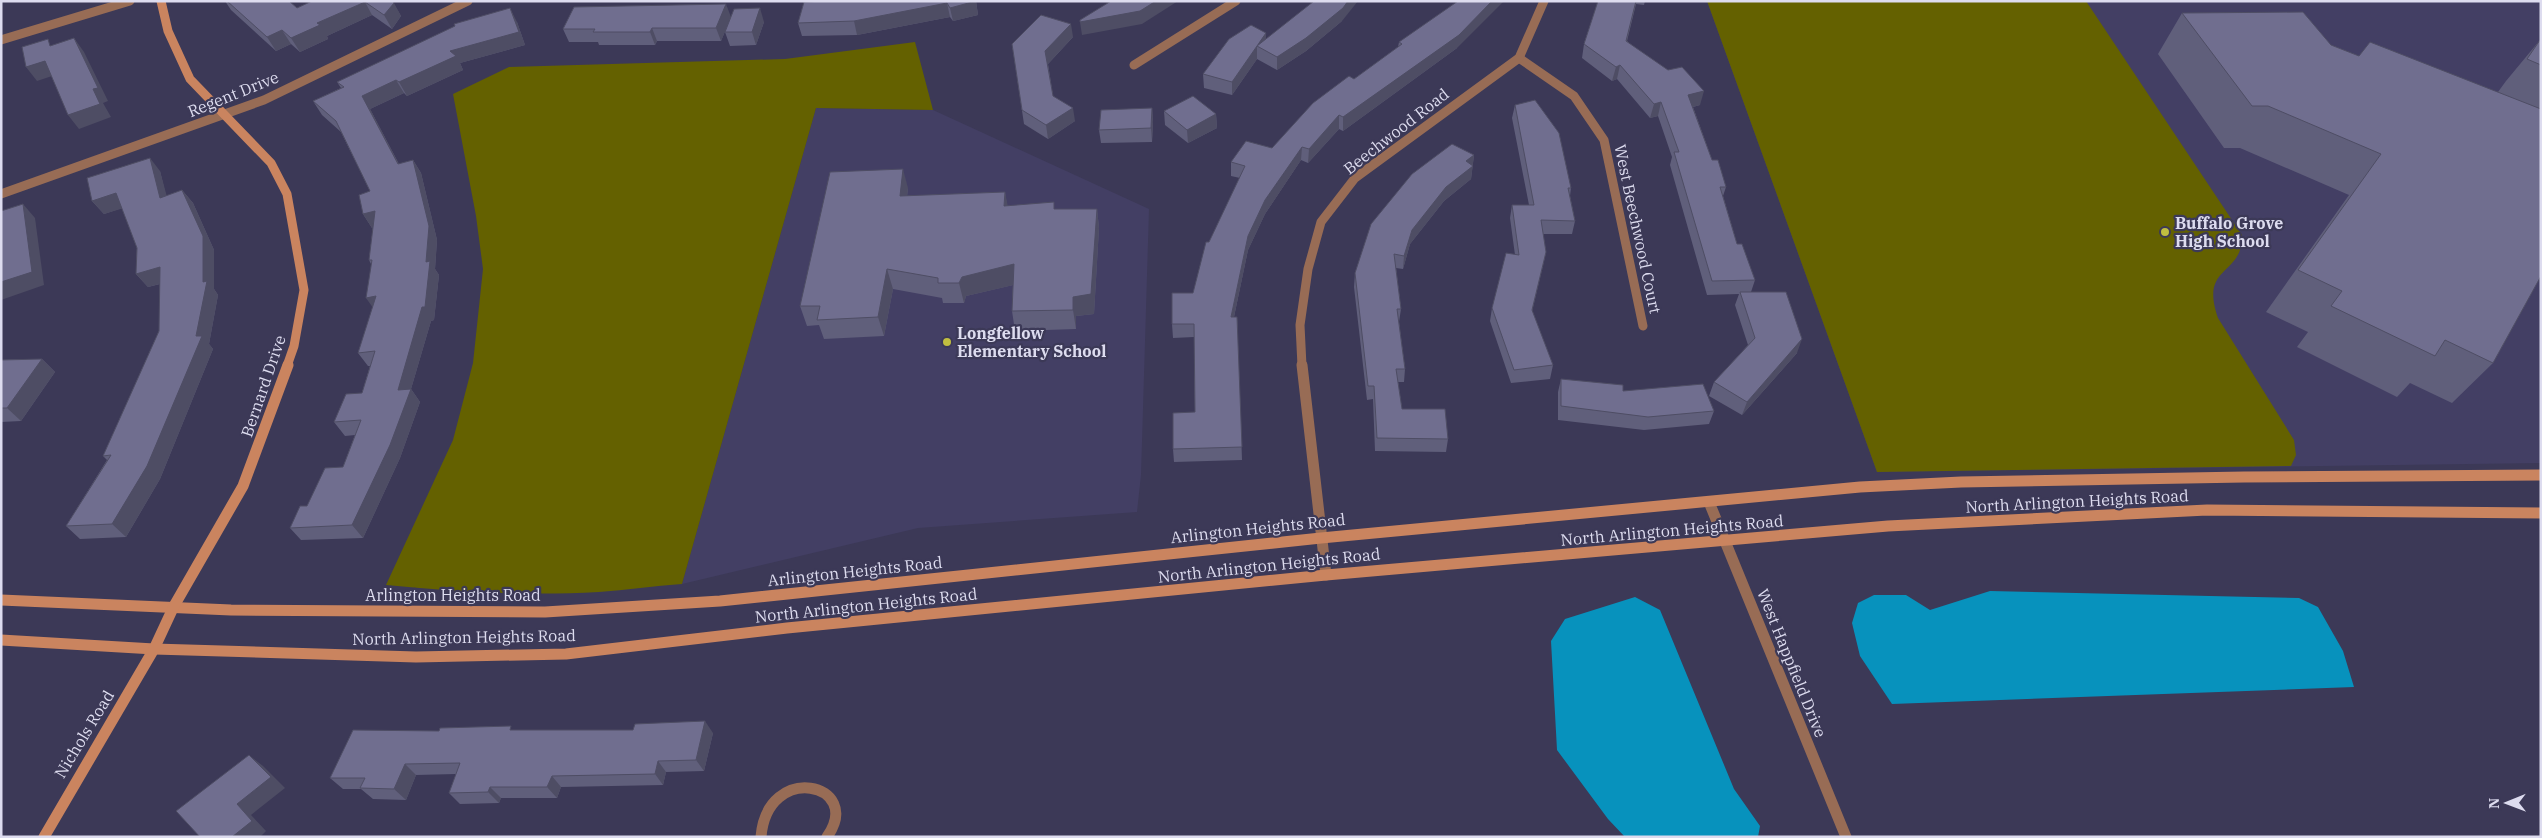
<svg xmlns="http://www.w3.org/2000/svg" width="2542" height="838" font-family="'IBM Plex Serif',serif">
  <rect width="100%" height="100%" fill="#3c3957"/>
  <g fill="#433f64">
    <polygon points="1707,1 2541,1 2541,463 1877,472"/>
    <polygon points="816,108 933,110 1149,209 1141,475 1137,512 918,528 682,584"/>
  </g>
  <g fill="#646100">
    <path d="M1707 1H2086L2242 235C2243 277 2199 264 2218 318L2294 440 2296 455 2291 466 1877 472Z"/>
    <path d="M915 42 933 110 816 108 682 584C654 586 626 590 599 592 528 596 456 592 386 585L453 440 473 363 483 269 476 216 453 94 509 67 785 59Z"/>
  </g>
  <g fill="#0792bd">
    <polygon points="1990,591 2299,598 2318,607 2343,651 2354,687 1892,704 1860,656 1852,623 1858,603 1874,595 1906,595 1930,610"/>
    <polygon points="1635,597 1660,610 1734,789 1760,826 1758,837 1625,837 1608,819 1557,750 1551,641 1565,619"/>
  </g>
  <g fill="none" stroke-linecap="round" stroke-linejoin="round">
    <g stroke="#986c55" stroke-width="9">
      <polyline points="1,40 130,1"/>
      <polyline points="1519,58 1574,96 1604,140 1643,326"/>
      <polyline points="1134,65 1236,1"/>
      <polyline points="1,194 264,100 468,1"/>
      <polyline points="1302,366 1300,325 1308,269 1321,222 1355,178 1519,58 1544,1"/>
    </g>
    <g stroke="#986c55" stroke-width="11">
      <polyline points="1302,365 1326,575"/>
      <polyline points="1709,502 1846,837"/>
      <path d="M761 837C767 761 865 783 827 837"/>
    </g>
    <polyline stroke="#ca845f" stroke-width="9" points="161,1 168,31 190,79 271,163 287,194 304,290 294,346 287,366"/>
    <g stroke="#ca845f" stroke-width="11">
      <polyline points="1,600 231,610 545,612 720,601 1321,538 1860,487 1961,482 2244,477 2541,475"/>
      <polyline points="1,640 154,649 416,657 566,654 787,628 1326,575 1888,526 2207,510 2541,513"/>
      <polyline points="44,837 154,649 174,606 243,486 288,365"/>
    </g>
  </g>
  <g fill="#605f7b">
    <polygon points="225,1 289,1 297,8 312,1 392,1 401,16 392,29 372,15 327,36 328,39 300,52 291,44 276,51 231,10"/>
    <polygon points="976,1 978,15 953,21 950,17 857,35 802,36 798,23 804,2"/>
    <polygon points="1598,1 1645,1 1644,5 1636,4 1627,41 1700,105 1693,107 1712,160 1726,187 1723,196 1737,244 1755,280 1751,292 1797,353 1742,415 1709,396 1714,382 1748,345 1735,305 1739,294 1707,295 1670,165 1672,157 1658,116 1650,118 1617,79 1612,81 1582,58 1584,44"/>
    <polygon points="2182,13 2331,45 2359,56 2498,92 2506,81 2540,40 2541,40 2541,276 2493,363 2452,403 2410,383 2397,397 2297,347 2308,332 2266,312 2349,195 2240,148 2224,148 2158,54"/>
    <polygon points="731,17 764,22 756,45 730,46 725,32 728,24 721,41 657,41 655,45 599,45 598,42 569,42 563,29"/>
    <polygon points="1342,21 1306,51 1277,70 1257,59 1232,95 1204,88 1203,74 1266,39"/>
    <polygon points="517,22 525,45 460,63 463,70 407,96 404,93 370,109 399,164 413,160 421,173 437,240 435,269 439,275 434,320 431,321 411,389 420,402 400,458 363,538 301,540 290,528 307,506 343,467 355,435 345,436 334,422 362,393 370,366 368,366 358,353 373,308 371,264 369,260 373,227 372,228 363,214 370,191 341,132 322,115 313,101 341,88 337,82"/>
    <polygon points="1073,37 1048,64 1053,96 1075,121 1048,139 1024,124 1012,44"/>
    <polygon points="1399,42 1457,48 1343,131 1339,129 1308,163 1301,160 1265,214 1248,250 1234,317 1237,317 1242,460 1174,462 1173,449 1195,412 1194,337 1173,338 1172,324 1193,293 1209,242 1240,178 1231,176 1231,162 1272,148 1354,79 1398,47"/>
    <polygon points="1515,105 1571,188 1570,196 1575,221 1572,234 1543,234 1546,252 1532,311 1553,365 1550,379 1511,383 1490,321 1492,308 1515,255 1510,218 1512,205 1529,205 1512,118"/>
    <polygon points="1152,108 1153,122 1152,142 1101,143 1099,130"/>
    <polygon points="1164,111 1216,114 1217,128 1188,143 1165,125"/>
    <polygon points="1474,155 1471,179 1444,201 1410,244 1403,269 1396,268 1401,309 1399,322 1405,369 1404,382 1398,382 1402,409 1448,439 1446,452 1375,451 1373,399 1367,400 1354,287 1355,273"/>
    <polygon points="160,171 166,196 182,190 193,203 214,250 214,289 218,295 209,344 213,349 160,479 126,537 80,539 66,526 107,460 103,456 159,331 160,284 148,287 136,274 137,248 122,208 104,214 92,201"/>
    <polygon points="908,188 907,196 1005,192 1007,206 1055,209 1097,209 1099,228 1094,314 1076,316 1076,329 1015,331 1012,311 1013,285 966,296 964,303 943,303 942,298 893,289 884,336 824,339 819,325 807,326 800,306"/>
    <polygon points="42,359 55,372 21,421 1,422 1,360"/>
    <polygon points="1561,379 1623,391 1714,411 1709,424 1644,430 1558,420 1558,392"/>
    <polygon points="514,730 713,733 704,771 666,772 663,785 561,787 557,798 501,798 499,803 460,804 449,793 456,774 416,775 406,800 373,799 361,789 343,789 330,778 439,731"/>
  </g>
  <g fill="#4e4d64">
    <polygon points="976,1 978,15 953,21 950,8"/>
    <polygon points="1156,1 1178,1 1142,24 1082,35 1080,22"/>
    <polygon points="1348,1 1358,1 1342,21 1306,51 1277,70 1277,57"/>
    <polygon points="1492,1 1504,1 1457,48 1343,131 1343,117"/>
    <polygon points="365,2 372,15 327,36 328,39 300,52 291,38 317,23"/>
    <polygon points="394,3 401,16 392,29 384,15"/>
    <polygon points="947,3 950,17 857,35 854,21"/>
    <polygon points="726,4 731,17 721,41 716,28"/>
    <polygon points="510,8 517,22 525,45 460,63 463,70 407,96 399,82 450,51"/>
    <polygon points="760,8 764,22 756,45 752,32"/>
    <polygon points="1071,24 1073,37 1047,65 1045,51"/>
    <polygon points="652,28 657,41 655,45 650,32"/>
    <polygon points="282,30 291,44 276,51 267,37"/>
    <polygon points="1266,33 1266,46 1257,46 1257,59 1232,95 1232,82"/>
    <polygon points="74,38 84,52 108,101 103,103 111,117 79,129 68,115 93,89"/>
    <polygon points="45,61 55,75 37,81 26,67"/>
    <polygon points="1620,65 1617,79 1612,81 1616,67"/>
    <polygon points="396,80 404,93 370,109 406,178 398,164 362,96"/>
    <polygon points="1704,91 1700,105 1685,109 1688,95"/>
    <polygon points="1661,102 1658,116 1650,118 1654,104"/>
    <polygon points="1073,108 1075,121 1048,139 1046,125"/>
    <polygon points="1152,108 1153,122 1152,142 1151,128"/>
    <polygon points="1216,114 1217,128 1188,143 1187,130"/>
    <polygon points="1339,115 1339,129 1308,163 1309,149"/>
    <polygon points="1302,147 1301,160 1265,214 1248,250 1231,331 1231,317 1248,236 1265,200"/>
    <polygon points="1474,155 1471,179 1444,201 1410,244 1403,269 1404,256 1412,230 1466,161"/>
    <polygon points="150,158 160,171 171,212 160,198"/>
    <polygon points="413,160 421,173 437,240 435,269 439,275 434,320 431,321 411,389 420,402 400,458 363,538 352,525 398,390 426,262"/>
    <polygon points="903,169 908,188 905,216 900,196"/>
    <polygon points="182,190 193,203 214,250 214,289 218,295 209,344 213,349 160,479 126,537 112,524 196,336 203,282"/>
    <polygon points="1005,192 1009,212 1004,206"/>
    <polygon points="116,193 127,207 104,214 92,201"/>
    <polygon points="23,204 35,218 44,285 1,300 1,282"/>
    <polygon points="1097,209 1099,228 1094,314 1076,316 1076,329 1073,310 1073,297"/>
    <polygon points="375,211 383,224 372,228 363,214"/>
    <polygon points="1546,252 1543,266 1529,324 1532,310"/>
    <polygon points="1014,264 1018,284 966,296 964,303 959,283 962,277"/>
    <polygon points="160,267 171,281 148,287 136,274"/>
    <polygon points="887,269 893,289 884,336 878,317"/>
    <polygon points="376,296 376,312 366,298"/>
    <polygon points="1802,339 1797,353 1742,415 1747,402"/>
    <polygon points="42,359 55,372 21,421 7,408"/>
    <polygon points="705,721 713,733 704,771 696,760"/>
    <polygon points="249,755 263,766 285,788 251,815 266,831 260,837 232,837 237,804"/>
    <polygon points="658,761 666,772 663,785 655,774"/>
    <polygon points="405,764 416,775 406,800 394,789"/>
    <polygon points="552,776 561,787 557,798 547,787"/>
    <polygon points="490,787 501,798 499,803 488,792"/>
  </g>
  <g fill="#706e8f" stroke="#4e4d64">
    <polygon points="227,1 289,1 297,8 312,1 392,1 394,3 384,15 365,2 317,23 320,25 291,38 282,30 267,37"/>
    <polygon points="824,1 976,1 950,8 947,3 854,21 798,23 804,2"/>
    <polygon points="1111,1 1156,1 1140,11 1080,22 1080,20"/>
    <polygon points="1314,1 1348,1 1343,8 1306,38 1277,57 1257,46"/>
    <polygon points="1458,1 1492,1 1459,35 1343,117 1339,115 1309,149 1302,147 1265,200 1248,236 1231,317 1237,317 1242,447 1173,449 1173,413 1195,412 1194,324 1172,324 1172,293 1193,293 1206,242 1209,242 1245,166 1231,162 1246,141 1272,148 1313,103 1349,76 1354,79 1402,44 1399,42"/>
    <polygon points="1598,1 1636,1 1626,41 1668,70 1682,67 1704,91 1688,95 1712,160 1718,160 1726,187 1720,187 1737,244 1742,244 1755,280 1712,281 1674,152 1679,152 1661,102 1654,104 1620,65 1616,67 1584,44"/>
    <polygon points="726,4 716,28 652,28 650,32 593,32 595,29 563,29 574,7"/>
    <polygon points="510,8 519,32 450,51 456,56 399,82 396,80 362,96 398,164 413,160 429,226 426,262 430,261 425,307 422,307 398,390 411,389 390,445 352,525 290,528 300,506 307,506 325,468 343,467 361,420 334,422 346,394 362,393 375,351 358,353 376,296 366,298 372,260 369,260 375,211 363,214 359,195 370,191 336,121 313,101 344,87 337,82 455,26 454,24"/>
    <polygon points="760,8 752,32 725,32 734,9"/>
    <polygon points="2303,12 2331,45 2359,56 2370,42 2541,109 2541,276 2493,363 2445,340 2435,356 2331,306 2342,291 2298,270 2381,154 2268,106 2252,106 2182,13"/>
    <polygon points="1041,15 1071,24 1045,51 1053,96 1073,108 1046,125 1022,110 1012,44"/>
    <polygon points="1251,25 1266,33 1232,82 1203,74 1229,39"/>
    <polygon points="74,38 98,88 93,89 100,104 68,115 45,61 26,67 22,47 48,39 50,46"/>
    <polygon points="2540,40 2541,40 2541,65 2527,59"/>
    <polygon points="1193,96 1216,114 1187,130 1164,111"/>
    <polygon points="1535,100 1559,133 1571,188 1568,188 1575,221 1541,220 1546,252 1532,310 1553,365 1514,370 1492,308 1506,253 1519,255 1512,205 1534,205 1515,105"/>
    <polygon points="1152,108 1151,128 1099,130 1101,110"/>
    <polygon points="1452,144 1474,155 1466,161 1473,166 1446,187 1412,230 1404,256 1394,254 1401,309 1397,309 1405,369 1396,369 1402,409 1445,409 1448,439 1377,438 1374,386 1368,386 1355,273 1371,224 1412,174"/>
    <polygon points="150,158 160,198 182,190 203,236 203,282 207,281 196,336 202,336 147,466 112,524 66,526 111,455 103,456 159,331 160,267 136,274 137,248 116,193 92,201 87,178"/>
    <polygon points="903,169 900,196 1005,192 1004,206 1054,202 1054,209 1097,209 1091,294 1073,297 1073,310 1012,311 1014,264 962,277 959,283 938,283 938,278 887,269 878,317 817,320 820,306 800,306 830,172"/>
    <polygon points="23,204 32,272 1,282 1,211"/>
    <polygon points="1740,292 1786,292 1802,339 1747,402 1714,382 1755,338"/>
    <polygon points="42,359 7,408 1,408 1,360"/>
    <polygon points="1561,379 1623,385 1623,391 1703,384 1714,411 1648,417 1561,406"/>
    <polygon points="705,721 696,760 658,761 655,774 552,776 547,787 490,787 488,792 449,793 460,763 405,764 394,789 360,788 365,778 330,778 353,730 439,731 440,728 511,726 510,730 633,730 635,724"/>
    <polygon points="249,755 271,777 237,804 252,821 232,837 200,837 176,811"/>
  </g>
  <g fill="#c1be40" stroke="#3c3957" stroke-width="2">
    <circle cx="2165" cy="232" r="5"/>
    <circle cx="947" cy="342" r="5"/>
  </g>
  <g text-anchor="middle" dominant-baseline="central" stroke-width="4.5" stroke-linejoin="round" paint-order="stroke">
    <g font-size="16" fill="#dddcef" stroke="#3c3957">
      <text transform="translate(233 94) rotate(-22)">Regent Drive</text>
      <text transform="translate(1396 131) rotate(-38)">Beechwood Road</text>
      <text transform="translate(1638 229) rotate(78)">West Beechwood Court</text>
      <text transform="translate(263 386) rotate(-71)">Bernard Drive</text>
      <text transform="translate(2077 501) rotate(-3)">North Arlington Heights Road</text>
      <text transform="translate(1258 528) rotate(-6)">Arlington Heights Road</text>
      <text transform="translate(1672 530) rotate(-5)">North Arlington Heights Road</text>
      <text transform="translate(1269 565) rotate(-6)">North Arlington Heights Road</text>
      <text transform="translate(855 571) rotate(-6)">Arlington Heights Road</text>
      <text x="453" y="595">Arlington Heights Road</text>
      <text transform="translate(866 605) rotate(-6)">North Arlington Heights Road</text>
      <text transform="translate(464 637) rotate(-1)">North Arlington Heights Road</text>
      <text transform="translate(1792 663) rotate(68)">West Happfield Drive</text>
      <text transform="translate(84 734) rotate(-59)">Nichols Road</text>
    </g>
    <g font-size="16" font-weight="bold" fill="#dddcef" stroke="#3c3957" text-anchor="start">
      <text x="2175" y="223">Buffalo Grove<tspan x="2175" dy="18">High School</tspan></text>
      <text x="957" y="333">Longfellow<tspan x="957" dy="18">Elementary School</tspan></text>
    </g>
  </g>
  <rect width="2542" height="838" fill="none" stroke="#dddcef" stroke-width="5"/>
  <g transform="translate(2507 803) rotate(269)" stroke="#3c3957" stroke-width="4" paint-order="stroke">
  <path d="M0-4L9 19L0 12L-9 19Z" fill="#dddcef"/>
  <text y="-8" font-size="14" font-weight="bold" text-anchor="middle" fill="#dddcef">N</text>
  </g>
</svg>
